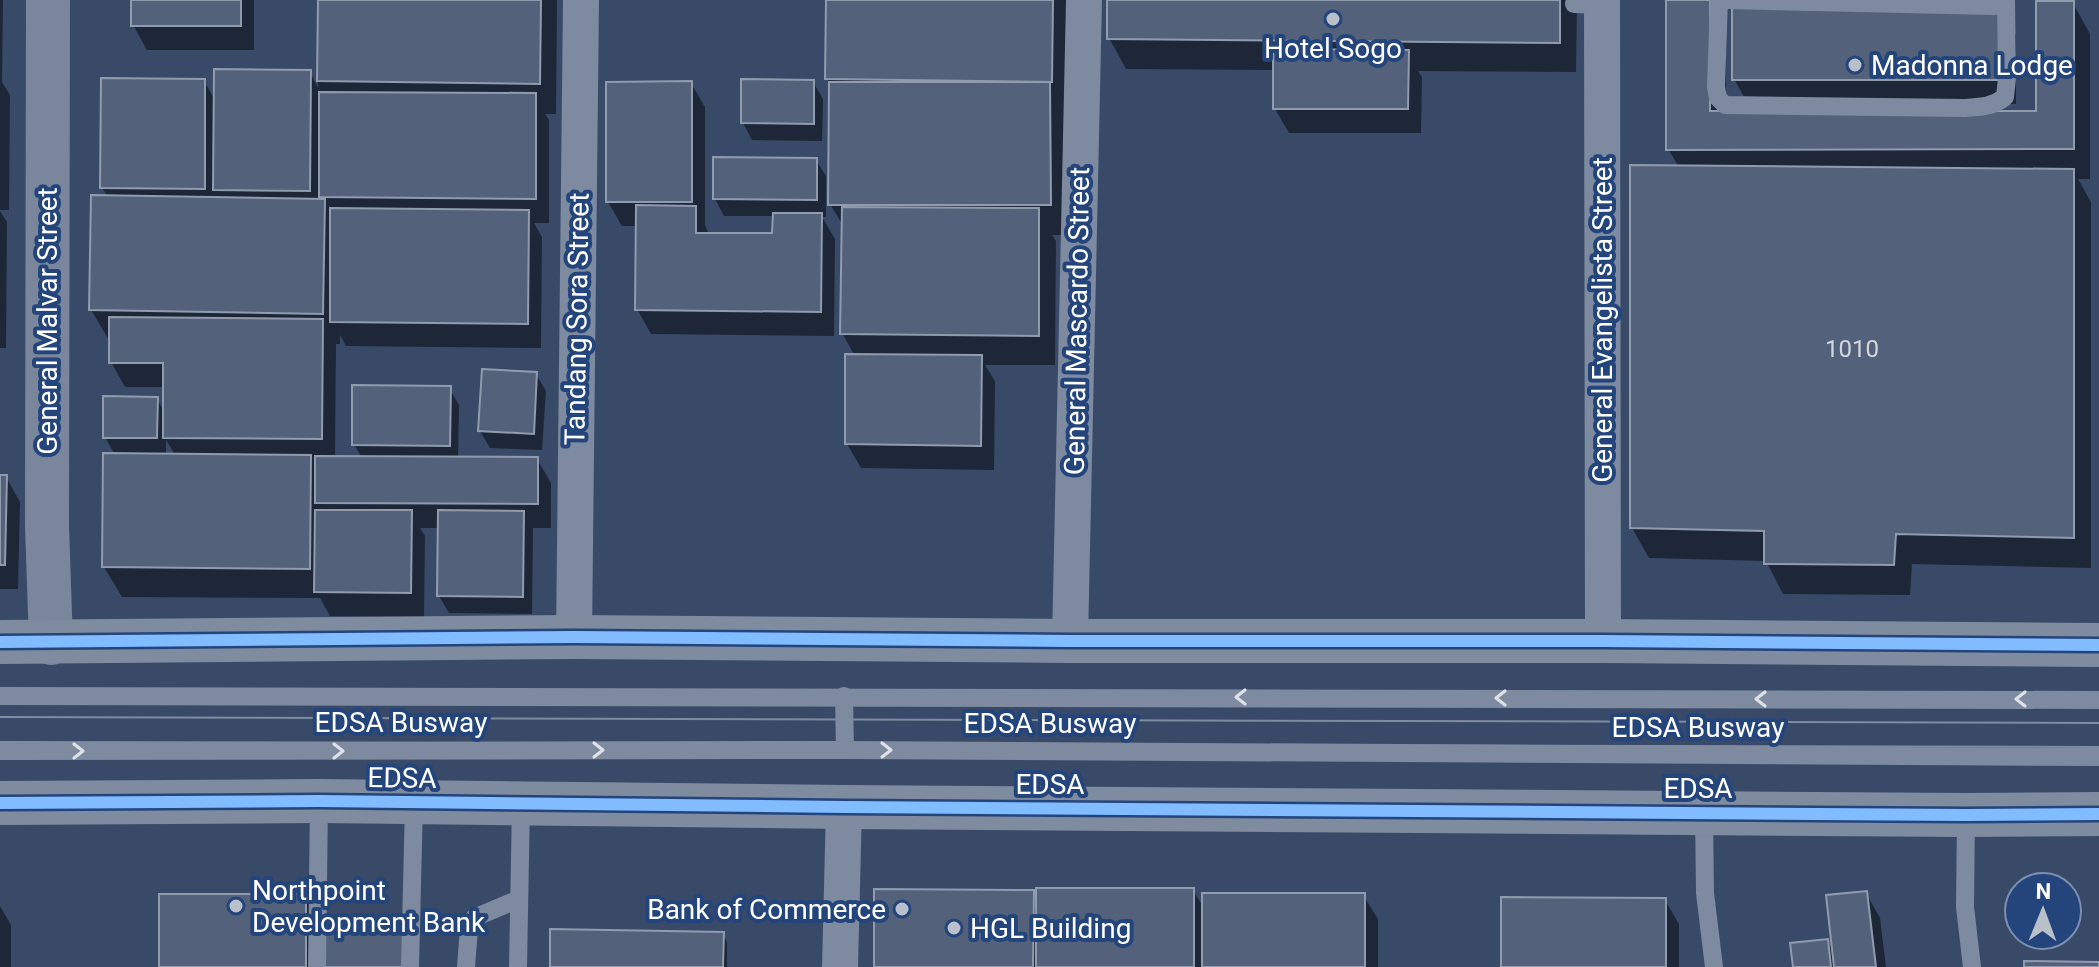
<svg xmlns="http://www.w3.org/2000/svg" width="2099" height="967" font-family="Roboto,sans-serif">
  <rect width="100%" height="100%" fill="#384a68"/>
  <g fill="#0007" fill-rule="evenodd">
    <polygon points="0,0 3,0 2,82 10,95 9,210 0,210"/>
    <polygon points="133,0 254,0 254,50 147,50 133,25"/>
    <path d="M320 0H557L556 114H545L549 120V223H534L542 237 541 348 346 346 340 335V344H336L335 458H362L354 444 449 388 459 405 458 459H537L551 483V528H533L532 614 449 613 439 596 440 528H420L425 536 424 617 330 616 320 598 122 597 104 567 115 455 105 437 157 399 165 413V387H125L111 362V340H109L91 310 108 197 102 188 204 81 215 100 310 72 318 88ZM166 440 171 448 175 456H166Z"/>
    <polygon points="828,0 1070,0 1067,235 1052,235 1056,241 1055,365 985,365 995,381 994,470 861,468 847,444 855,356 842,333 844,227 830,204 831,86 827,79"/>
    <polygon points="1109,0 1577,0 1576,72 1418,71 1422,77 1421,133 1289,133 1275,109 1275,70 1126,69 1109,38"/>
    <polygon points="1668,0 1726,24 1726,113 2038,113 2073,3 2090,34 2090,179 2078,179 2091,202 2091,568 1912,564 1910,595 1783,594 1766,561 1649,558 1632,528 1679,167 1668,149"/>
    <polygon points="2002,10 2016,35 2016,104 1748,104 1734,79"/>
    <polygon points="813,82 823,99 822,141 752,140 743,123"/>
    <polygon points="691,83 705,107 705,225 709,235 774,235 775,216 724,216 715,199 816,160 826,176 826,217 822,217 835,239 834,336 651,334 637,309 638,226 622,226 608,202"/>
    <polygon points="0,211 7,222 6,348 0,348"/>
    <polygon points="536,374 546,391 542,450 490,448 480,431"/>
    <polygon points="0,477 6,477 20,502 18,589 0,589"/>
    <polygon points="1193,890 1204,908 1363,895 1378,919 1378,967 876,967 1032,892 1038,901"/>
    <polygon points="1866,893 1880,918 1886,967 1795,967 1827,941 1835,954"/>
    <polygon points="305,896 319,920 319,967 161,967"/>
    <polygon points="1665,900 1679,924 1679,967 1503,967"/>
    <polygon points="0,906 11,925 11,967 0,967"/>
    <polygon points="723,934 727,942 727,967 552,967"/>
  </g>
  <g fill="#53627a" stroke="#909bae" stroke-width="2">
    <rect x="131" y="0" width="110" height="26"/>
    <polygon points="318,0 541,0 540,84 317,81"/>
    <polygon points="826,0 1053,0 1052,82 825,79"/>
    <polygon points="1107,0 1560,0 1560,43 1107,39"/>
    <polygon points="1666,0 1710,0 1710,111 2036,111 2036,1 2074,1 2074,149 1666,150"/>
    <rect x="1732" y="8" width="271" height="72"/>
    <polygon points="1273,49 1409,50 1408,109 1273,109"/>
    <polygon points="214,69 311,70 310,191 213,190"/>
    <polygon points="101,78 205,79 205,189 100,188"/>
    <polygon points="741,79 814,80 814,124 741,123"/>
    <polygon points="692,81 692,202 606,202 606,82"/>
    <polygon points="829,82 1050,82 1051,205 828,205"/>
    <polygon points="319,92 536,93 536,199 319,197"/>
    <polygon points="713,157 817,158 817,200 713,199"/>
    <polygon points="1630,165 2074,169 2074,538 1896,534 1894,565 1764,564 1764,531 1630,528"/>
    <polygon points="91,195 325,199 323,314 89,310"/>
    <polygon points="636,205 696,206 696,233 772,233 773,213 822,213 821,312 635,310"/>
    <polygon points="842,207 1039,208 1039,336 840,334"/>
    <polygon points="330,208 529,210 528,324 330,322"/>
    <polygon points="109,317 323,319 322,439 163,438 163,363 109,363"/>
    <polygon points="845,354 982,355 981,446 845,444"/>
    <polygon points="482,369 537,372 534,434 478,431"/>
    <polygon points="352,385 451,386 450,446 352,445"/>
    <polygon points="103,396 158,397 157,438 103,438"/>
    <polygon points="103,453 311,455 310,569 102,567"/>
    <polygon points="315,456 538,457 538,504 315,503"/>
    <polygon points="0,475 7,475 5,565 0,565"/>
    <polygon points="315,510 412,510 411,593 314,592"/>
    <polygon points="438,510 524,511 523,597 437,596"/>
    <rect x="1036" y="888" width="158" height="79"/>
    <polygon points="874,889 1034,890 1033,967 874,967"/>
    <polygon points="1867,891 1876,967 1834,967 1826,895"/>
    <rect x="1202" y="893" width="163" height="74"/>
    <rect x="159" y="894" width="147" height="73"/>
    <polygon points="1501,897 1666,898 1666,967 1501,967"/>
    <polygon points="550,929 724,932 723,967 550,967"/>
    <polygon points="324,931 406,932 405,967 324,967"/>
    <polygon points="1828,939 1831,967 1793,967 1790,943"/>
    <polygon points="2024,961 2099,962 2099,967 2024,967"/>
  </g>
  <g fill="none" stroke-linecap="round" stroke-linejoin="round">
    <g stroke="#7d8a9f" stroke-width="18">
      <path d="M1719 0 1716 87 1718 98 1725 105 1965 108C1981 107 1992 107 2005 97L2007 78 2006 0"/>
      <polyline points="1727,0 1994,6 2001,0"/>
      <polyline points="1574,4 1602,5"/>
      <polyline points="0,696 2099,700"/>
      <polyline points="844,696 845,750"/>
      <polyline points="0,751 845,750 2099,757"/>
      <polyline points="1704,812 1705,893 1714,967"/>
      <polyline points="1966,815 1965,907 1972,967"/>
      <polyline points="317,967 319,801"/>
      <polyline points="410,967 414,803"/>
      <polyline points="466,967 469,928 474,918 519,899"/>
      <polyline points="518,967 521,804"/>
    </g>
    <g stroke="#7d8a9f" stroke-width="36">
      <polyline points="1602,0 1603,641"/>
      <polyline points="574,637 581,0"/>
      <polyline points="1070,641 1084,0"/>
      <polyline points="840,967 844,807"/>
    </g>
    <polyline stroke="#79869b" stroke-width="44" points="48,0 47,526 51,643"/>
    <g stroke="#7f8b9f" stroke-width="44">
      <polyline points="0,642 574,637 1070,641 1603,641 2099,645"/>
      <polyline points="0,803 319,801 844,807 1966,815 2099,814"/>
    </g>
    <g stroke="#7f8b9f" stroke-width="2">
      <polyline points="0,717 2099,723"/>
      <polyline points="0,742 2099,747"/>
    </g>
    <defs>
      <g id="cycleway">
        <polyline points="0,642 574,637 1070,641 1603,641 2099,645"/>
        <polyline points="0,803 319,801 844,807 1966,815 2099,814"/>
      </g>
    </defs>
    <use href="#cycleway" stroke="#24457c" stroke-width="17"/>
    <use href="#cycleway" stroke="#80bcff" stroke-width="12"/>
  </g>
  <defs><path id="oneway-chevron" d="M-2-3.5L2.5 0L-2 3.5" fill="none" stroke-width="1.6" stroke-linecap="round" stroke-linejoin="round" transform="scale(2)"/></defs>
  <g stroke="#dee2e7">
    <use href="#oneway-chevron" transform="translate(1241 697) rotate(-180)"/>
    <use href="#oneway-chevron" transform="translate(1501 698) rotate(-180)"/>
    <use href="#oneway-chevron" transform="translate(1761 699) rotate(-180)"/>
    <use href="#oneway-chevron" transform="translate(2021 699) rotate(-180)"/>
    <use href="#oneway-chevron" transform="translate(598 750)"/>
    <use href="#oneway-chevron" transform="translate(886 750)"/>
    <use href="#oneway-chevron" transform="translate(78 751)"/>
    <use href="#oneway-chevron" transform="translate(338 751)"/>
  </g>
  <g fill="#b9c0ca" stroke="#24457c" stroke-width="3">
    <circle cx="1333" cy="19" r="8"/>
    <circle cx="1855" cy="65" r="8"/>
    <circle cx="236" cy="906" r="8"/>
    <circle cx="902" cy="909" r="8"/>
    <circle cx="954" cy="928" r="8"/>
  </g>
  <g text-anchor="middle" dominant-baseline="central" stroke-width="8" stroke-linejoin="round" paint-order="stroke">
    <g font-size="24" fill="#d4d8de">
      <text x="1852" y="349">1010</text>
    </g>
    <g font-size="28" fill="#fff" stroke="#24457c" text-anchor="start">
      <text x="1333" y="48" text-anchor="middle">Hotel Sogo</text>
      <text x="1871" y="65">Madonna Lodge</text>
      <text x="252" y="890">Northpoint<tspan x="252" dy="32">Development Bank</tspan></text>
      <text x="886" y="909" text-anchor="end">Bank of Commerce</text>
      <text x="970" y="928">HGL Building</text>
    </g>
    <g font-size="28" fill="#fff" stroke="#24457c">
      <text transform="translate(577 319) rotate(-89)">Tandang Sora Street</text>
      <text transform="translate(1602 320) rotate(-90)">General Evangelista Street</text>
      <text transform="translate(47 321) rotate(-90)">General Malvar Street</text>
      <text transform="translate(1077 321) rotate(-89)">General Mascardo Street</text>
      <text x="401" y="722">EDSA Busway</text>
      <text x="1050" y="723">EDSA Busway</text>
      <text x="1698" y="727">EDSA Busway</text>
      <text transform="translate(402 778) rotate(1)">EDSA</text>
      <text x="1050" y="784">EDSA</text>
      <text x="1698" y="788">EDSA</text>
    </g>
  </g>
  <g transform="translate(2043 911) rotate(1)"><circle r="38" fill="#24457c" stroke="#7c8fb0" stroke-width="2"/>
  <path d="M0-6L14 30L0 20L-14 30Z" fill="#b9c0ca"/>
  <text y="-12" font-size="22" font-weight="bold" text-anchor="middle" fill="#ffffff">N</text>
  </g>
</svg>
